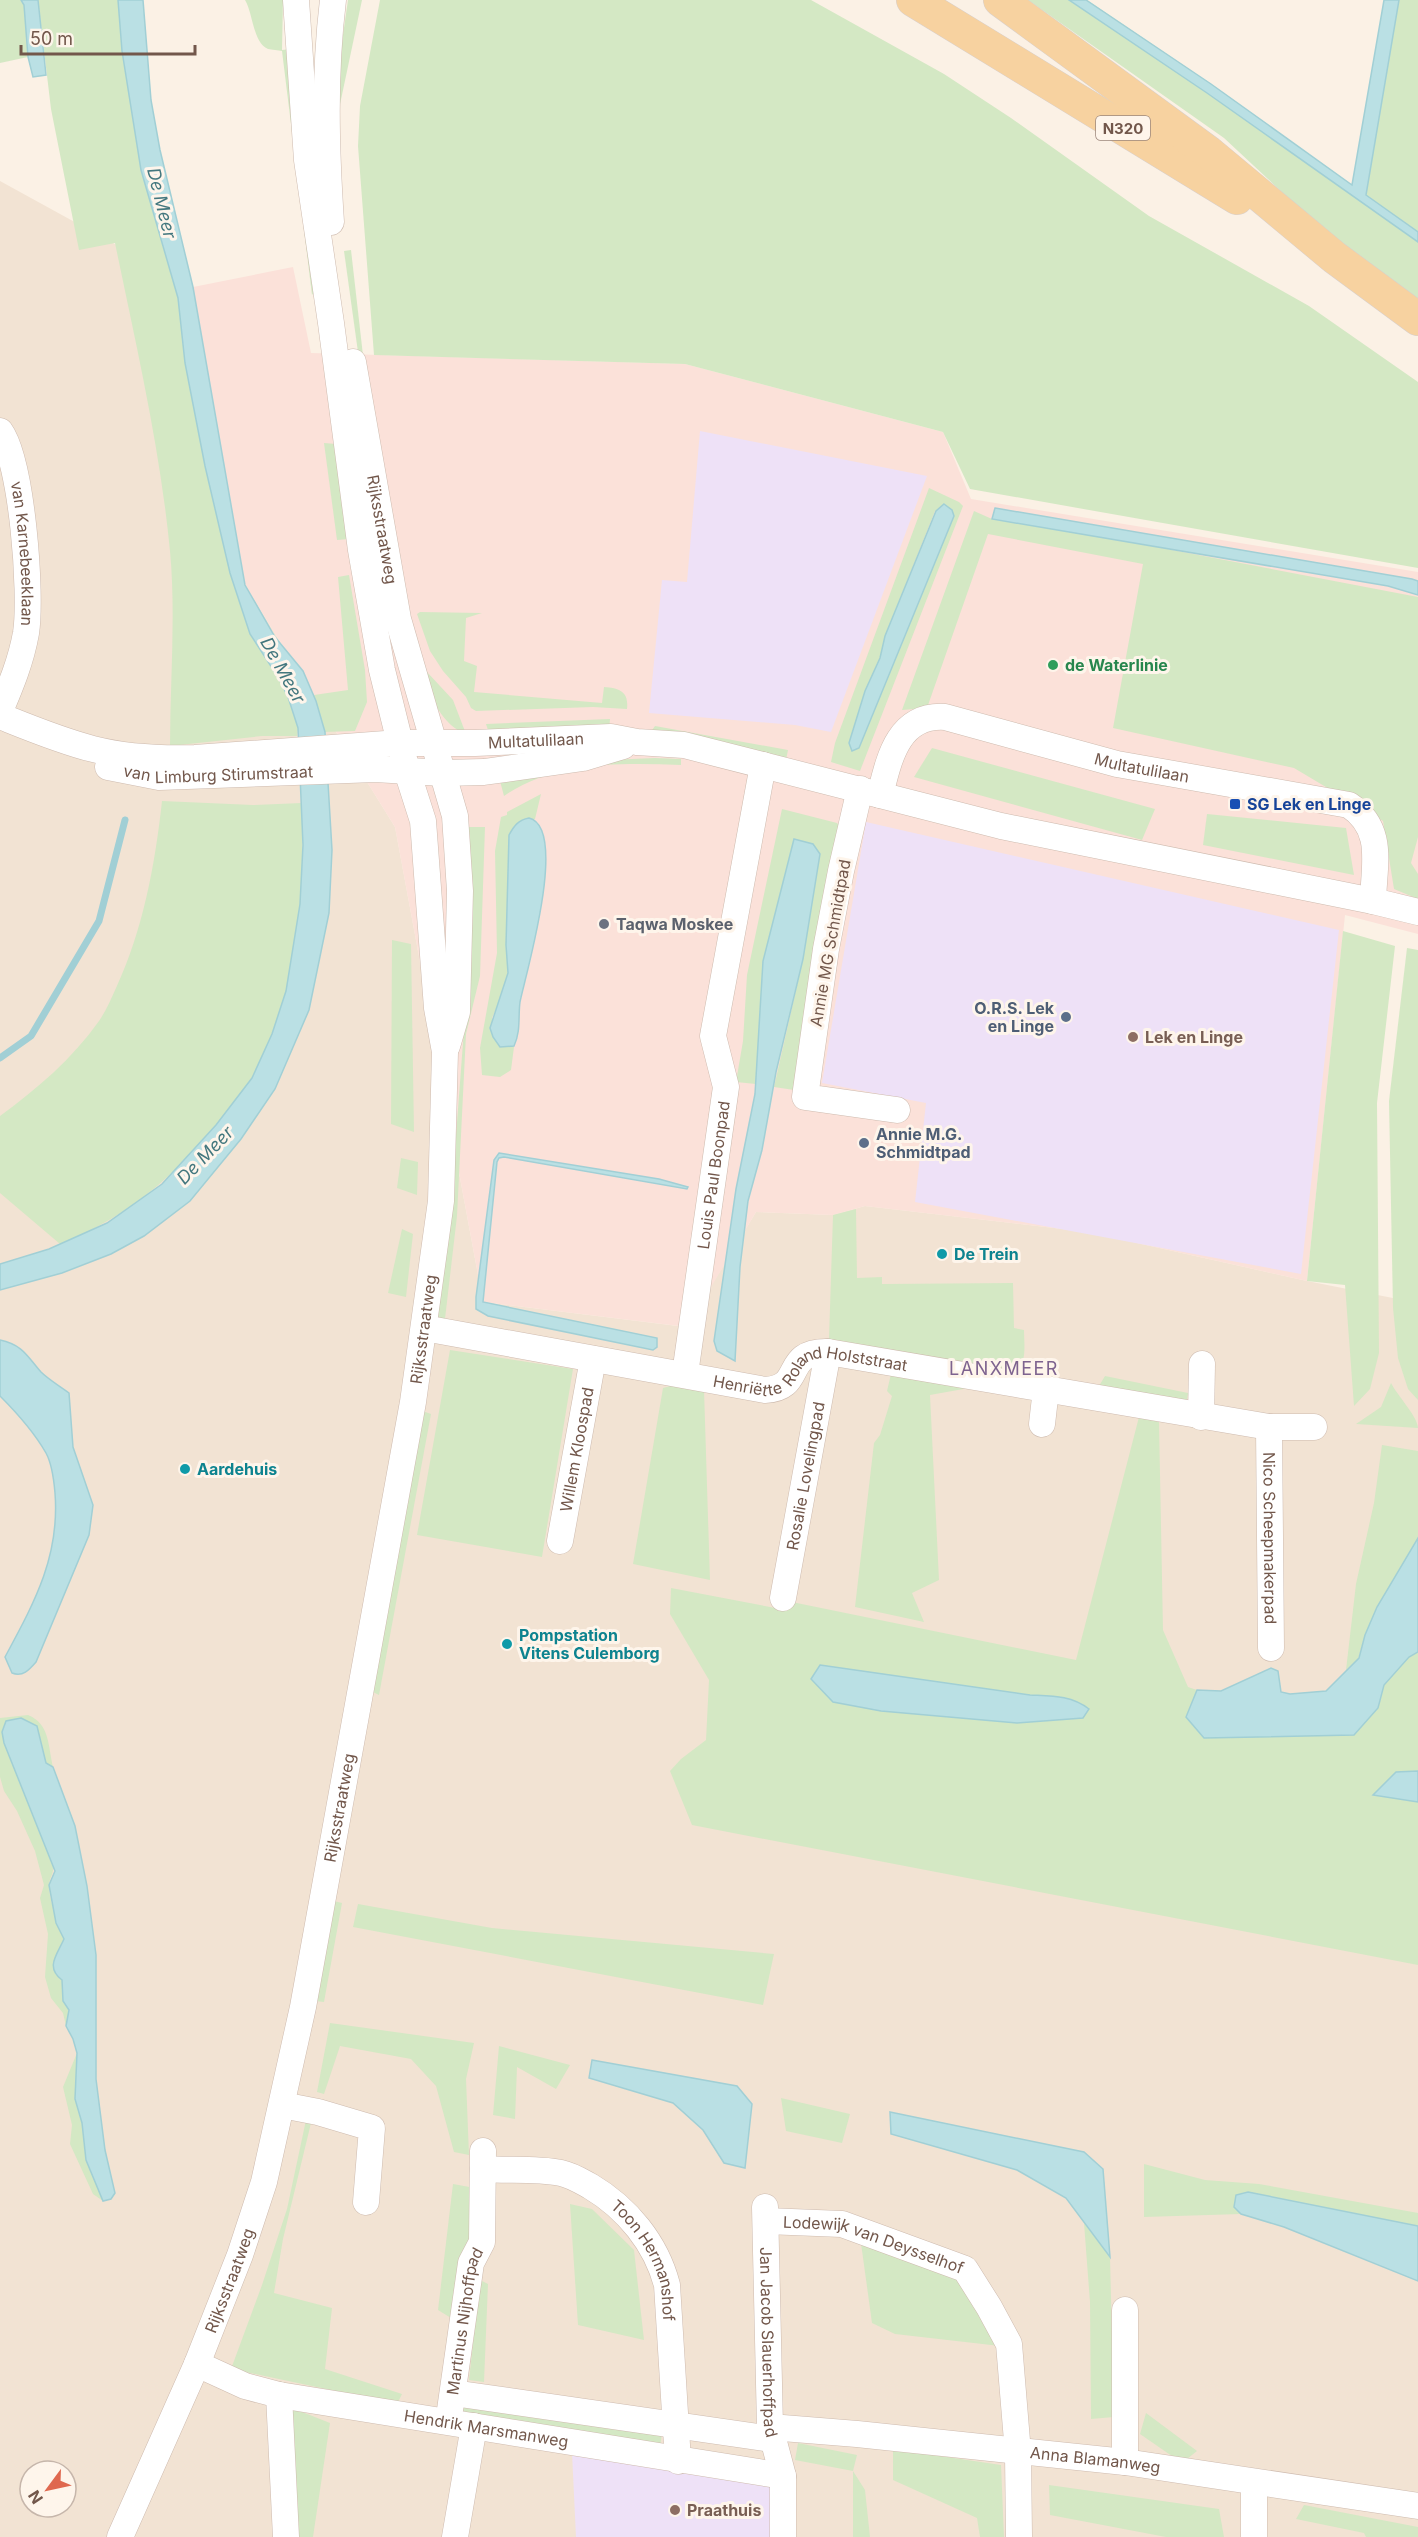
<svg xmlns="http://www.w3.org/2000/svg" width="1418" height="2537" font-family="Inter,sans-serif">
  <rect width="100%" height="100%" fill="#fbf1e5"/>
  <path fill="#f2e3d3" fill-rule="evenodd" d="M0 181 193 287 245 585 395 827 483 1302 686 1327 756 1212 833 1215 865 1206 1088 1232 1307 1281 1418 1303V2537H0ZM30 2471H66V2507H30Z"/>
  <polygon fill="#fbe1d9" points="293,267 311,353 685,364 943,432 971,499 1418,572 1418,934 1345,915 1307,1281 1088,1232 865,1206 833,1215 756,1212 687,1327 483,1302 395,827 245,585 218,435 193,287"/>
  <g fill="#eee1f7">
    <polygon points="700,431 927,476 831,732 795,725 649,713 662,580 687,582"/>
    <polygon points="866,822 1339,930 1301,1274 915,1202 926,1103 822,1083"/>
    <polygon points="572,2453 775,2482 775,2537 576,2537"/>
  </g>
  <g fill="#d4e8c4" fill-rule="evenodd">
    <polygon points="0,0 21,0 24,5 28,57 0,63"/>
    <path d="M38 0H118L122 51 141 170 178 298 185 363 205 466 230 573 250 634 278 677 288 697 298 728 297 736H262L170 746C170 682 176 615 170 551 160 447 136 345 115 243L79 250 51 109Z"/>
    <path d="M245 0H283L282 50 291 49 318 287 312 295 282 51C278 50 272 50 268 49 253 43 253 13 245 0Z"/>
    <polygon points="348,0 362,0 339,109 333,104"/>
    <polygon points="380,0 811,0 944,74 1011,118 1149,216 1309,306 1418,382 1418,568 970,489 943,432 685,364 374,355 358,146 360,106"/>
    <polygon points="1028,0 1087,0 1211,84 1366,195 1399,0 1418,0 1418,306 1360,265 1224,138"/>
    <polygon points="351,250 365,373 362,381 344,251"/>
    <polygon points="324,443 336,444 349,539 337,540"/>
    <path d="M929 488 959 502 963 506 860 771 831 762 835 743ZM944 505 952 510 954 516 859 748 852 751 849 743 865 691 880 658 885 636 935 511Z"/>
    <polygon points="974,511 992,519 1146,545 1418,597 1418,837 1411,863 1418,874 1418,899 1394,889 1383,821 1294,768 1113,728 1143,564 988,534 927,708 902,710"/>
    <polygon points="349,575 365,670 367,702 355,731 323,732 314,695 348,690 338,577"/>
    <path d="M400 587 418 650 427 672 453 700 466 734C423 719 410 627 400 587Z"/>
    <path d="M420 612 482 613 466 618 464 661 477 666 474 692 602 703 604 687C620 688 629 692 627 709L593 707 476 711 471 708 466 697 443 671 430 651 417 614Z"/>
    <polygon points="610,719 609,730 489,733 486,724"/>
    <polygon points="655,726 788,750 786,760 650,733"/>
    <polygon points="932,748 1155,809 1142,840 914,777"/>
    <path d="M655 758 681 759V765C621 763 555 761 504 796L500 781 608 760Z"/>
    <polygon points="541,794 535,819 515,825 509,835 506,945 508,968 507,984 492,1018 514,1047 511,1070 500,1077 482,1075 480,1048 497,953 495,851 501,817 507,815 507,812"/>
    <path d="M162 801 253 805 302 803C305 889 299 1002 252 1077 239 1099 222 1119 205 1138 165 1185 118 1221 60 1244L0 1193V1116C37 1089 72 1059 99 1021 106 1011 111 999 116 988 143 930 155 865 162 801Z"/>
    <polygon points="782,809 837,823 842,829 794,1090 774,1087 803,959 795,839 763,961 756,1084 736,1082 743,1041 747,975"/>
    <polygon points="1207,814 1346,828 1354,875 1203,845"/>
    <polygon points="467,827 485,827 480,976 466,1034 457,1216 445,1319 435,1317 451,1202 473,910"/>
    <polygon points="1343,931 1395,946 1377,1103 1379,1353 1370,1389 1354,1406 1345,1285 1307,1281"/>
    <polygon points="392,940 411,944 414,1132 391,1124"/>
    <polygon points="1407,948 1418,950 1418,1400 1408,1389 1398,1358 1393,1308 1389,1101"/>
    <polygon points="401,1158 418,1162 417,1195 397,1188"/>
    <path d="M856 1209 857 1278 882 1277V1284L1013 1283 1014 1328 1024 1330C1024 1345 1029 1374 1006 1372L829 1339 833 1215Z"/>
    <polygon points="402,1229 413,1234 406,1297 388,1293"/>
    <polygon points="450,1350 573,1369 542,1557 417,1535"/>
    <polygon points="891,1374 980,1386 930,1395 939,1580 912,1593 924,1622 855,1607 874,1443 880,1435 892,1396 887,1391"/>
    <polygon points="1105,1376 1188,1393 1186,1405 1099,1386"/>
    <polygon points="685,1382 704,1390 710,1580 633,1564 663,1388"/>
    <path d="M1391 1383C1397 1395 1418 1417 1418 1428L1356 1424 1381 1407Z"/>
    <polygon points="417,1409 431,1414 379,1695 369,1690"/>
    <polygon points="1139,1417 1159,1422 1163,1630 1188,1687 1197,1690 1186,1717 1378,1708 1384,1685 1409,1657 1418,1652 1418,1965 692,1825 670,1771 681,1759 706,1740 709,1680 670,1614 671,1588 786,1610 787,1601 1076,1660"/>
    <polygon points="1382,1445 1418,1451 1418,1538 1365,1635 1358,1659 1346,1670 1356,1584 1374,1503"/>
    <path d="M28 1715C50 1724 48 1746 53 1767L46 1763 37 1726 21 1718 7 1721 2 1732 4 1743 52 1859C56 1875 49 1875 49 1887 50 1905 59 1922 64 1939 57 1955 45 1967 62 1980L63 2001 69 2010 66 2026 63 2013 51 1998 45 1977 48 1934 40 1898 44 1885 35 1851 17 1811 4 1791 0 1777V1718Z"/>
    <polygon points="334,1901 342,1903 324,2002 315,2001"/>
    <polygon points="358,1904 492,1928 774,1954 763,2005 353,1927"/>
    <polygon points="330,2023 474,2043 466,2079 469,2155 454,2152 436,2086 411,2059 340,2046 324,2094 317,2092"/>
    <polygon points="499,2046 570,2065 556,2089 517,2067 515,2119 493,2115"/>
    <polygon points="77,2053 75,2099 82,2123 86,2160 103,2201 93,2194 70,2144 72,2125 63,2087"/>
    <polygon points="781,2098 850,2114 842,2143 786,2131"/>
    <polygon points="306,2120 311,2123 283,2239 274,2293 332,2308 325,2369 402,2394 397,2404 231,2369 262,2285 287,2209"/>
    <polygon points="1144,2164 1205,2180 1259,2184 1418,2213 1418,2226 1248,2192 1234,2207 1241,2214 1144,2217"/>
    <polygon points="453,2184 475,2188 471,2244 451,2318 438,2310"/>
    <polygon points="570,2204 592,2209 634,2250 644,2340 578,2325"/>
    <polygon points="1084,2223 1110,2257 1114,2417 1091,2419 1090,2302"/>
    <polygon points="860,2236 960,2279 1000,2346 895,2334 872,2323"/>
    <polygon points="480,2280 488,2284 484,2382 469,2380"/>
    <polygon points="461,2407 662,2432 660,2448 460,2415"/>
    <polygon points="292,2408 330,2423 313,2537 295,2537"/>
    <polygon points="1146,2413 1197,2451 1182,2463 1140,2434"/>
    <polygon points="798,2443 857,2455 853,2471 865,2490 870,2537 853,2537 853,2471 795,2460"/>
    <polygon points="893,2449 1001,2465 1004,2537 980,2537 977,2518 893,2480"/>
    <polygon points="1049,2485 1219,2509 1224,2537 1166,2537 1050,2515"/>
    <polygon points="1304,2505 1418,2527 1418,2537 1366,2537 1364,2533 1296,2519"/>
  </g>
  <g fill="#bae0e4" stroke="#a1cfd5" stroke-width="1.5">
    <polygon points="21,0 38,0 46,75 33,77 28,57 24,5"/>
    <polygon points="118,0 143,0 151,100 160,150 193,287 245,585 275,637 303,671 316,701 325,732 332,850 329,913 309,1010 275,1089 241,1139 190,1201 144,1236 111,1254 62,1273 0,1290 0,1264 49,1249 107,1223 162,1184 216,1125 252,1078 272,1034 286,991 300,904 303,845 298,728 288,697 278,677 250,634 230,573 205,466 185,363 178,298 141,170 122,51"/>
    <polygon points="1069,0 1086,0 1211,84 1352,185 1384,0 1399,0 1366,195 1418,232 1418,242 1207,93"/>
    <polygon points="944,504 952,510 954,516 859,748 852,751 849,743 865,691 880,658 885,636 936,511"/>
    <polygon points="995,508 1412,579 1418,581 1418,595 1388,586 992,519"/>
    <path d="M529 818C569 828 526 973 520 1002 518 1017 521 1031 514 1046L500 1047 493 1037 490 1028 508 973 506 945 509 835C514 826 518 820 529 818Z"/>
    <polygon points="794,839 813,844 820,854 803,959 776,1072 762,1150 748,1201 740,1267 735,1361 717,1351 714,1341 736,1189 755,1094 763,961"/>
    <polygon points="499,1153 659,1179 688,1187 687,1189 504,1157 499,1158 497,1162 483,1302 657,1338 657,1347 653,1350 488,1316 476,1309 476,1297 494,1160"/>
    <path d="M0 1340C23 1345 27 1356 41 1372 49 1380 60 1386 69 1393L73 1447 93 1505 89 1535 36 1662C29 1670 23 1677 12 1673L5 1657C34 1603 60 1557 55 1493 54 1481 52 1464 46 1453 34 1432 17 1413 0 1396Z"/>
    <polygon points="1418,1538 1418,1652 1409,1657 1384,1685 1378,1708 1354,1735 1204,1738 1186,1717 1197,1690 1221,1691 1271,1668 1278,1671 1281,1692 1290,1694 1326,1691 1359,1658 1365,1635 1377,1607"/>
    <path d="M820 1665 1030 1695C1051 1696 1071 1695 1089 1709L1083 1718 1017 1723 881 1711 833 1702 811 1679Z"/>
    <path d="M21 1718 37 1726 46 1763 53 1767 75 1826 87 1886 96 1955V2079L105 2150 115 2193 111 2199 103 2201 86 2160 82 2123 75 2099 77 2053 73 2039 66 2026 69 2010 63 2001 62 1980C45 1967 57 1955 64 1939L56 1923 49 1885 55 1871 4 1743 2 1732 6 1721Z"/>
    <polygon points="1418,1771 1418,1802 1373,1795 1396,1772"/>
    <polygon points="592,2060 737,2086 752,2104 745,2168 724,2163 703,2130 673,2103 589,2078"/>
    <polygon points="890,2112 1084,2152 1103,2169 1110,2257 1066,2198 1017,2170 891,2134"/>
    <polygon points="1248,2192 1418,2226 1418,2281 1284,2227 1241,2214 1234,2207 1236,2195"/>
  </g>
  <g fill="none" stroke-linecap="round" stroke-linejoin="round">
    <polyline stroke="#a1cfd5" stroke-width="7" points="0,1058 31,1036 99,921 125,820"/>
    <defs>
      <g id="minor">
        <path d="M331 222C326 148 324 74 333 0"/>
        <path id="s1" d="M353 362 398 619 455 816 460 891 457 1012 447 1046"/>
        <path id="s2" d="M0 431C22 461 32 594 26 633 21 661 11 685 0 711"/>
        <path id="s3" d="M0 716C30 728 61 741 93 749 125 757 162 759 195 758L399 743H475L611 737 637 742 684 745 1001 826 1373 901 1418 912"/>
        <path id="s4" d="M108 767 159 777 375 769 443 773 484 772 583 758 623 746"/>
        <polyline points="860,789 841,871 826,949 805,1097 897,1110"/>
        <path id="s5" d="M880 795C889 759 898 714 945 717L1117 764 1349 805C1385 829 1374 864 1373 901"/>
        <path id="s6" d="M424 1328 765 1390C806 1388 781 1351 828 1352L1269 1427H1314"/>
        <path id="s7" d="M685 1374 726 1087 713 1036 763 765"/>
        <polyline points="1201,1417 1202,1364"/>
        <polyline points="1042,1424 1046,1389"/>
        <path id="s8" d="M1269 1427 1271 1648"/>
        <path id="s9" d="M560 1541 593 1359"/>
        <path id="s10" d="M783 1598 828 1352"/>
        <polyline points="282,2105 318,2112 372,2128 366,2202"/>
        <path id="s11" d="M483 2169C509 2171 535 2168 561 2173 571 2175 581 2181 590 2186 627 2208 656 2243 667 2285L678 2461"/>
        <path id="s12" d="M765 2207 770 2427 783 2476V2537"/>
        <path id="s13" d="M766 2221 842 2224 965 2269 989 2307 1009 2344 1018 2453 1019 2537"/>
        <polyline points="1125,2310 1125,2462"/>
        <path id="s14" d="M197 2364 245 2386 279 2395 783 2476"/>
        <polyline points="453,2393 772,2439"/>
        <polyline points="279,2395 286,2537"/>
        <path id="s15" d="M450 2410 471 2263 482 2242 483 2151"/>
        <path id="s16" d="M770 2427 857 2434 1125 2462 1418 2506"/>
        <polyline points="1254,2482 1254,2537"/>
        <path id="s17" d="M120 2537 197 2364 240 2255 264 2182 303 2007 413 1402 441 1201 445 1052 437 1008 423 821 407 771 382 670 361 550 331 323 307 160 296 0"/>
        <polyline points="455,2537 474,2426"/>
      </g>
      <g id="major">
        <polyline points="913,0 1237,198"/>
        <polyline points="1000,0 1208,152 1334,257 1418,319"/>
      </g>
    </defs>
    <use href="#minor" stroke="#cebbaf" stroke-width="27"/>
    <use href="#major" stroke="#d8d0cd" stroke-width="34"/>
    <use href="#minor" stroke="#fff" stroke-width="26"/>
    <use href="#major" stroke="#f7d2a0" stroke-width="33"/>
  </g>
  <circle fill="#2e9e5b" stroke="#fef5eb" stroke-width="2" cx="1053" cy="665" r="6"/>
  <rect fill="#1a4fb4" stroke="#fef5eb" stroke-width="2" x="1229" y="798" width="12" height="12" rx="3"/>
  <circle fill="#6b7280" stroke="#fef5eb" stroke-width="2" cx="604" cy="924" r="6"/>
  <g fill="#5c6f8a" stroke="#fef5eb" stroke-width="2">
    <circle cx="1066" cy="1017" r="6"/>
    <circle cx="864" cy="1143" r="6"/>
  </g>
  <g fill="#8d6e63" stroke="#fef5eb" stroke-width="2">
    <circle cx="1133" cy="1037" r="6"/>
    <circle cx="675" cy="2510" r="6"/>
  </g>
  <g fill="#0f9aa8" stroke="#fef5eb" stroke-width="2">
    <circle cx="942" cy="1254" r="6"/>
    <circle cx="185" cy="1469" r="6"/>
    <circle cx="507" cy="1644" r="6"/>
  </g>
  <g text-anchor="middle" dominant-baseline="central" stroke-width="6" stroke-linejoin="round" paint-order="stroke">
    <rect fill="#fef5eb" stroke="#9c867b" stroke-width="1.5" x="1096" y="116" width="54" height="24" rx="4.5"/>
    <g font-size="15" font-weight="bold" fill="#72574b">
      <text x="1123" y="128">N320</text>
    </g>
    <g font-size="16" fill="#72574b" stroke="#fef5eb">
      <text stroke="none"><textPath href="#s1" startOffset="170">Rijksstraatweg</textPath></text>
      <text stroke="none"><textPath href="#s2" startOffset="126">van Karnebeeklaan</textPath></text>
      <text stroke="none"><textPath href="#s3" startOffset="543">Multatulilaan</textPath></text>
      <text stroke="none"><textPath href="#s5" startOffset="316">Multatulilaan</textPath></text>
      <text stroke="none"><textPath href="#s4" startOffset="111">van Limburg Stirumstraat</textPath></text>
      <text transform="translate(830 943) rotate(-80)">Annie MG Schmidtpad</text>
      <text stroke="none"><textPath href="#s7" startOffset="201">Louis Paul Boonpad</textPath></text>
      <text stroke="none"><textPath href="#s17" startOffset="1251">Rijksstraatweg</textPath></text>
      <text stroke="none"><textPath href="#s6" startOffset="400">Henriëtte Roland Holststraat</textPath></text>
      <text stroke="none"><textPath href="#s9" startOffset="93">Willem Kloospad</textPath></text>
      <text stroke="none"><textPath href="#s10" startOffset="124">Rosalie Lovelingpad</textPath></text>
      <text stroke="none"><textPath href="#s8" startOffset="111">Nico Scheepmakerpad</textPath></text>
      <text stroke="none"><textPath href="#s17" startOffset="765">Rijksstraatweg</textPath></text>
      <text stroke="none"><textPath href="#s13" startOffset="111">Lodewijk van Deysselhof</textPath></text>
      <text stroke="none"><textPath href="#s11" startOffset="207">Toon Hermanshof</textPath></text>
      <text stroke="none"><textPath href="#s17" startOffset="279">Rijksstraatweg</textPath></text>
      <text stroke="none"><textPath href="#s15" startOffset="90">Martinus Nijhoffpad</textPath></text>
      <text stroke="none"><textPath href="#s12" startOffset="135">Jan Jacob Slauerhoffpad</textPath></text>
      <text stroke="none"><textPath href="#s14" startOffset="298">Hendrik Marsmanweg</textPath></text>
      <text stroke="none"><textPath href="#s16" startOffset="327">Anna Blamanweg</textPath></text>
    </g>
    <g font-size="16" font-weight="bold" fill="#27864d" stroke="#fef5eb" text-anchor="start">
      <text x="1065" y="665">de Waterlinie</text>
    </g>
    <g font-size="16" font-weight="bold" fill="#164399" stroke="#fef5eb" text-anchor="start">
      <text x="1247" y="804">SG Lek en Linge</text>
    </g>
    <g font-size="16" font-weight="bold" fill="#5b616d" stroke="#fef5eb" text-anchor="start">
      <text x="616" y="924">Taqwa Moskee</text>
    </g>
    <g font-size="16" font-weight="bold" fill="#4e5e75" stroke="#fef5eb" text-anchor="end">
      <text x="1054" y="1008">O.R.S. Lek<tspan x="1054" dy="18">en Linge</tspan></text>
      <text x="876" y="1134" text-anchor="start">Annie M.G.<tspan x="876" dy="18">Schmidtpad</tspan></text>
    </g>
    <g font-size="16" font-weight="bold" fill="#785e54" stroke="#fef5eb" text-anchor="start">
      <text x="1145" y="1037">Lek en Linge</text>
      <text x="687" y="2510">Praathuis</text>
    </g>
    <g font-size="16" font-weight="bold" fill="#0d838f" stroke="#fef5eb" text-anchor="start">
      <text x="954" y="1254">De Trein</text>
      <text x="197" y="1469">Aardehuis</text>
      <text x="519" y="1635">Pompstation<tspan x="519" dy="18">Vitens Culemborg</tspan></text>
    </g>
    <g font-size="18" font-style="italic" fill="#43777e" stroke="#fef5eb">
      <text transform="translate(162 203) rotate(76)">De Meer</text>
      <text transform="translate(283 670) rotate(61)">De Meer</text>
      <text transform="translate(205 1155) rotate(-46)">De Meer</text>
    </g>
    <g font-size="18" letter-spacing="1.5" fill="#7e638f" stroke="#fef5eb">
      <text x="1004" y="1368">LANXMEER</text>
    </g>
  </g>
  <g transform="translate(48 2489) rotate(237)"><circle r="28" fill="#fef5eb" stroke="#c6b6ab" stroke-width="1.5"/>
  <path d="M0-4.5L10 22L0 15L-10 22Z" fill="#df684f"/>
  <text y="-9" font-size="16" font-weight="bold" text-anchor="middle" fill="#72574b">N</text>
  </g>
  <path d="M21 45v9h174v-9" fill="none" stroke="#72574b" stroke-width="3"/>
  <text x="30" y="45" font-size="18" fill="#72574b" stroke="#fef5eb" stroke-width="4.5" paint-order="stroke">50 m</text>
</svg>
